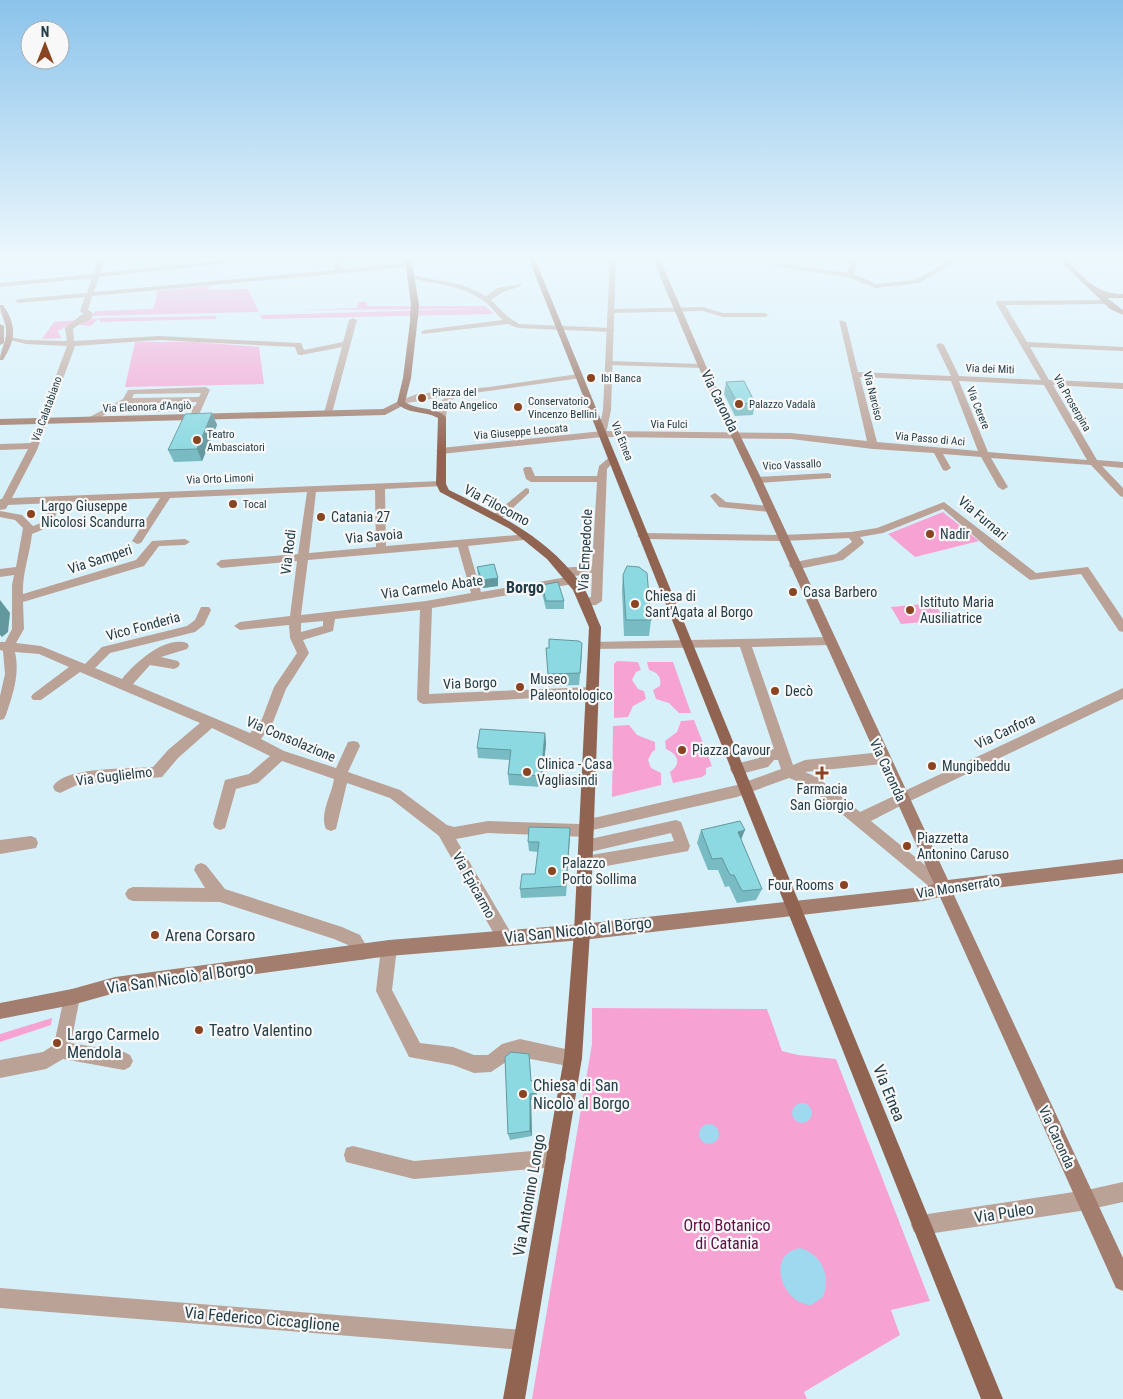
<svg xmlns="http://www.w3.org/2000/svg" width="1123" height="1399" font-family="'Roboto Condensed',sans-serif">
  <rect width="100%" height="100%" fill="#d6f0fa"/>
  <g fill="#f6a3d3">
    <polygon points="209,286 209,290 248,289 259,312 91,316 96,311 153,309 157,295 156,291"/>
    <polygon points="358,302 367,302 367,306 485,306 494,314 262,319 260,315 472,309 293,310 357,308"/>
    <polygon points="216,316 216,319 99,322 101,320 98,319 91,326 72,324 58,331 61,338 42,339 54,322 102,318"/>
    <polygon points="135,342 196,342 259,347 264,384 125,387"/>
    <polygon points="943,512 979,541 915,557 888,534"/>
    <polygon points="934,603 945,620 901,624 891,607"/>
    <polygon points="617,661 638,662 641,670 636,672 632,680 638,689 644,691 646,699 633,706 628,717 614,718 614,664"/>
    <path d="M647 662H673L691 713H679L669 703 656 699 653 690 660 686C662 677 657 672 649 670Z"/>
    <path d="M694 720 712 766 706 768V774L702 777 673 783 670 772C682 764 678 754 666 749L665 741 677 732 681 721Z"/>
    <polygon points="629,725 637,735 655,742 655,750 652,752 648,760 651,768 661,773 661,785 612,797 613,726"/>
    <polygon points="592,1008 767,1009 782,1051 798,1055 836,1059 930,1301 891,1310 900,1335 804,1392 807,1399 532,1399 592,1044"/>
    <polygon points="52,1018 51,1025 0,1042 0,1034"/>
  </g>
  <g fill="#9fd9ef">
    <circle cx="802" cy="1113" r="10"/>
    <circle cx="709" cy="1134" r="10"/>
    <path d="M800 1248C822 1254 831 1276 823 1297L811 1305C782 1304 765 1254 800 1248Z"/>
  </g>
  <g fill="none" stroke-linecap="round" stroke-linejoin="round">
    <g fill="#bba297" fill-rule="evenodd">
      <polygon points="99,257 105,257 100,273 256,257 283,257 99,277 94,292 335,270 335,257 341,257 341,269 409,263 412,265 409,267 92,296 88,310 93,313 88,318 80,311 85,297 19,303 15,301 19,299 87,293 92,278 0,287 0,283 93,274"/>
      <polygon points="775,257 781,257 779,263 847,273 850,263 816,257 844,259 895,257 857,262 854,274 876,284 915,280 952,259 952,257 958,257 959,260 919,283 875,288 848,277 773,266"/>
      <path d="M411 275 462 285 486 296 497 288 521 284V286L503 292 491 300 507 316 519 324 611 328 615 330 611 332 518 328 508 324 422 334 421 332 425 330 503 320C496 314 491 306 484 301 462 285 434 284 409 278L408 277Z"/>
      <path d="M1110 300 1111 302 1107 304 1005 305 1027 342 1123 347V351L1030 347 1049 380 1123 383V389L1053 385 1097 460 1123 462V468L1102 466 1123 488V497L1120 496 1091 465 991 458 1008 487 1003 490 998 487 981 457 943 454 951 468 946 471 943 470 934 453 873 449 791 439 602 437 441 454 436 451 441 448 602 431 791 433 867 441 839 320 846 322 858 372 951 376 936 345 940 343 944 345 959 376 1041 380 996 303 997 301ZM860 377 951 381 978 451 877 442ZM959 381 1044 385 1087 460 988 452Z"/>
      <polygon points="703,307 723,313 765,313 769,315 765,317 723,317 703,311 612,313 608,311 612,309"/>
      <path d="M79 317 86 319 73 329 74 341 159 336 298 343H301L304 350 343 342 349 320 353 318 357 320 332 413 328 416 324 413 342 347 301 355H298L295 347 159 340 75 346 37 450 12 498 441 481 446 484 444 486 385 489 386 546 529 534 534 537 533 539 468 546 481 592 573 576 578 580 573 584 432 608 429 694 592 687 596 689 598 692 596 695 423 704 419 702 417 699 420 610 335 619 333 631 303 640 309 653 286 689 273 722 261 739 284 751 336 768 348 742 353 741 358 742 360 746 348 772 400 790 447 825 454 827 488 821 579 824 581 820 598 817 737 785 781 769 778 760H774L768 767 737 775 732 773 730 769 732 765 759 758 766 751 774 749 740 647 595 649 589 645 591 642 830 637 836 641 830 645 752 647 793 765 805 760 882 752 887 754 889 758 887 762 882 764 805 772 817 777 860 812 896 795 901 793 906 795 908 799 906 803 871 821 947 883 949 888 947 893 942 895 937 893 807 785 789 778 737 797 593 830 591 836 586 837 488 833 456 839 511 933 513 938 511 943 505 946 499 943 439 836 390 798 347 783 336 829 331 831 326 829C319 814 332 794 334 779L282 761 258 783 236 789 225 828 220 830 215 828 213 824 225 780 249 774 270 756 212 728 178 758 162 777 79 784 60 793 55 791 53 787C63 766 132 769 153 767L168 750 200 723 80 672 41 700H33L31 697 33 694 69 667 39 654 15 652C20 674 13 694 6 715L4 719 0 720V696L5 674 3 651 0 650V642H5L12 629V585L14 575 0 577V569L16 567 23 528 15 520 0 517V511L22 515 33 526 41 523 53 503 8 505 6 509 0 510V499H2L28 449 0 450V444L31 443 67 346 26 344 6 339 10 337 26 340 67 341 65 328ZM375 490 376 547 309 553 316 492ZM307 492 298 554 221 560 216 564 221 568 297 561 290 616 240 622 234 626 240 630 289 625 290 638 297 653 274 687 262 719 250 733 133 684 150 665 174 669 178 667 180 664 178 661 161 657 187 649 189 646 187 643C164 636 135 663 122 679L95 668 110 653 195 632 204 625 211 610 209 607H201L195 620 187 626 102 647 85 664 41 646 16 643 24 629 23 602 144 566 159 546 185 545 190 542 185 539 152 541 136 560 23 594C22 574 30 554 32 534L49 527 63 502 160 498 132 541 137 544 141 543 170 498ZM458 547 471 593 426 601 301 615 308 560ZM323 621V626L301 632V623Z"/>
      <polygon points="606,361 702,364 706,366 702,368 609,365 606,365"/>
      <path d="M206 387 210 390 197 419 190 417 192 411 108 413 93 421 86 419 123 399 128 390ZM201 393 199 397 132 398 134 394ZM197 402 195 406 118 408 128 404Z"/>
      <path d="M612 455 617 458 607 469 602 601 596 605 584 606 578 602 580 599 591 597 592 573C583 576 568 578 561 571 568 564 582 569 592 566L597 482H531L526 479 523 469 525 467H531L535 476H597L599 466Z"/>
      <polygon points="828,473 831,474 831,478 757,483 752,480 757,477"/>
      <polygon points="526,488 529,489 529,493 501,519 493,519 493,515"/>
      <polygon points="715,493 726,502 770,506 775,509 770,512 719,507 710,496"/>
      <polygon points="944,502 1036,573 1088,567 1123,619 1123,632 1119,631 1081,574 1030,580 989,549 943,509 883,533 860,537 864,542 863,544 843,560 794,570 789,566 790,563 836,554 852,542 849,538 782,541 642,539 637,536 642,533 782,535 851,532 877,528"/>
      <polygon points="676,820 681,822 690,846 688,851 585,870 580,868 578,863 580,858 585,856 674,841 671,833 586,853 581,851 579,846 581,841"/>
      <polygon points="31,836 36,838 38,843 36,848 0,854 0,840"/>
      <polygon points="201,863 206,865 225,889 342,927 360,935 370,952 368,958 362,960 356,958 348,945 334,939 220,902 133,901 128,899 125,894 128,889 133,887 205,888 194,870 196,865"/>
      <polygon points="389,940 395,942 397,948 392,990 420,1043 453,1047 474,1055 488,1055 502,1044 520,1039 579,1052 582,1058 579,1064 573,1067 520,1057 512,1058 491,1072 474,1073 453,1065 409,1057 376,991 381,948 383,942"/>
      <polygon points="72,989 78,991 80,997 71,1043 124,1052 130,1055 133,1061 130,1067 124,1070 63,1059 46,1069 0,1078 0,1060 43,1052 54,1045 64,997 66,991"/>
      <polygon points="353,1146 414,1161 557,1149 564,1151 566,1158 564,1165 557,1167 414,1179 346,1162 344,1155 346,1148"/>
      <polygon points="1123,1182 1123,1202 1087,1210 921,1235 914,1232 911,1225 914,1218 921,1215 1087,1190"/>
      <polygon points="0,1288 524,1330 531,1333 534,1340 531,1347 524,1350 0,1308"/>
    </g>
    <g fill="#bba297" fill-rule="evenodd">
      <polygon points="610,257 616,257 611,410 606,434 602,437 598,434 603,410"/>
      <polygon points="578,374 581,374 581,378 459,395 448,403 446,417 442,420 438,417 440,402 447,396 402,404 398,401 417,394 489,387"/>
      <polygon points="1123,688 1123,699 906,803 901,805 896,803 894,799 896,795"/>
    </g>
    <g fill="#a37e6e" fill-rule="evenodd">
      <polygon points="652,257 659,257 706,366 762,480 948,880 1123,859 1123,873 953,893 1123,1258 1123,1291 1116,1288 940,897 923,901 582,940 389,956 115,993 72,1005 0,1019 0,1003 72,989 115,977 389,940 582,924 923,887 934,884 752,480 698,366"/>
      <path d="M1056 257H1063C1083 276 1094 294 1123 294V298H1107L1123 310V315L1110 309Z"/>
      <path d="M0 305H3C17 325 16 340 3 360H0C0 350 6 343 6 333 7 322 0 315 0 305Z"/>
      <polygon points="0,324 4,326 4,343 0,345"/>
      <polygon points="401,400 404,401 404,405 385,415 0,425 0,419 383,409"/>
    </g>
    <g fill="#906451" fill-rule="evenodd">
      <polygon points="405,257 411,257 419,305 415,307 411,305"/>
      <polygon points="528,257 534,257 1003,1399 981,1399"/>
      <path d="M411 314 418 316 411 378 405 402C418 411 435 406 446 417V484L449 490C501 516 546 536 582 585 590 597 595 614 601 627L590 932 582 1058 525 1399H503L564 1058 574 932 589 627 573 590 547 559 510 529 440 492 436 484 438 418C424 410 408 415 397 403L403 378Z"/>
    </g>
    <polyline stroke="#bba297" stroke-width="8" points="82,319 88,316"/>
    <polyline stroke="#906451" stroke-width="8" points="414,316 415,305"/>
  </g>
  <g fill="#79bbc2">
    <polygon points="726,382 755,403 753,415 735,416 724,394"/>
    <polygon points="212,413 217,425 202,461 174,462 168,450"/>
    <polygon points="477,567 498,578 498,586 483,588 478,575"/>
    <polygon points="623,575 651,620 649,636 624,636 622,590"/>
    <polygon points="542,585 564,601 564,609 546,609 542,593"/>
    <polygon points="546,648 582,655 579,685 549,686"/>
    <polygon points="545,733 546,744 541,787 509,785 508,774 509,760 478,758 477,748"/>
    <polygon points="701,830 741,840 762,889 756,900 737,903 729,886 725,887 718,870 708,870 697,843"/>
    <polygon points="570,838 566,896 521,898 520,889 535,874 538,852 529,851 528,842"/>
    <polygon points="530,1062 531,1081 537,1087 537,1100 531,1100 532,1136 510,1140 508,1134"/>
  </g>
  <g fill="#63989e">
    <polygon points="212,413 217,425 202,461 197,449"/>
    <polygon points="498,578 498,586 483,588 482,580"/>
    <polygon points="0,600 10,613 8,632 2,637 0,635"/>
    <polygon points="545,733 546,744 541,787 541,776"/>
    <polygon points="745,830 740,842 738,832"/>
    <polygon points="530,1094 531,1100 532,1136 530,1131"/>
  </g>
  <g fill="#8dd9e1" stroke="#63989e">
    <polygon points="744,381 755,403 738,404 726,382"/>
    <polygon points="212,413 197,449 168,450 185,414"/>
    <polygon points="494,564 498,578 482,580 477,567"/>
    <polygon points="627,566 639,567 647,573 651,620 626,620 623,575"/>
    <polygon points="558,582 564,601 546,601 542,585"/>
    <polygon points="549,639 579,641 582,643 580,673 548,674 546,648 549,648"/>
    <polygon points="480,729 545,733 541,776 508,774 511,750 477,748"/>
    <polygon points="740,821 745,830 738,832 762,889 742,891 734,875 730,875 722,858 712,859 701,830"/>
    <polygon points="529,827 570,828 566,886 520,889 522,874 535,874 539,842 528,842"/>
    <polygon points="511,1052 529,1054 531,1081 536,1080 537,1093 530,1094 530,1131 508,1134 505,1057"/>
  </g>
  <linearGradient id="sky" x2="0" y2="1"><stop stop-color="#8bc3eb"/><stop offset="0.57" stop-color="#edf8fd"/><stop offset="1" stop-color="#edf8fd" stop-opacity="0"/></linearGradient>
  <rect width="1123" height="453" fill="url(#sky)"/>
  <g fill="#8b4422" stroke="#f8f8f8" stroke-width="2">
    <circle cx="591" cy="378" r="5"/>
    <circle cx="422" cy="398" r="5"/>
    <circle cx="739" cy="404" r="5"/>
    <circle cx="518" cy="407" r="5"/>
    <circle cx="197" cy="440" r="5"/>
    <circle cx="233" cy="504" r="5"/>
    <circle cx="31" cy="514" r="5"/>
    <circle cx="321" cy="517" r="5"/>
    <circle cx="930" cy="534" r="5"/>
    <circle cx="793" cy="592" r="5"/>
    <circle cx="635" cy="604" r="5"/>
    <circle cx="910" cy="610" r="5"/>
    <circle cx="520" cy="687" r="5"/>
    <circle cx="775" cy="691" r="5"/>
    <circle cx="682" cy="750" r="5"/>
    <circle cx="932" cy="766" r="5"/>
    <circle cx="527" cy="772" r="5"/>
    <path d="M819.5 765.5h5v5h5v5h-5v5h-5v-5h-5v-5h5z"/>
    <circle cx="907" cy="846" r="5"/>
    <circle cx="552" cy="871" r="5"/>
    <circle cx="844" cy="885" r="5"/>
    <circle cx="155" cy="935" r="5"/>
    <circle cx="199" cy="1030" r="5"/>
    <circle cx="57" cy="1043" r="5"/>
    <circle cx="523" cy="1094" r="5"/>
  </g>
  <g text-anchor="middle" dominant-baseline="central" stroke-width="4.5" stroke-linejoin="round" paint-order="stroke">
    <g font-size="11" fill="#223d48" stroke="#f8f8f8">
      <text transform="translate(990 369) rotate(2)">Via dei Miti</text>
      <text transform="translate(873 396) rotate(76)">Via Narciso</text>
      <text transform="translate(1072 403) rotate(60)">Via Proserpina</text>
      <text transform="translate(147 407) rotate(-2)">Via Eleonora d'Angiò</text>
      <text transform="translate(978 408) rotate(68)">Via Cerere</text>
      <text transform="translate(47 409) rotate(-70)">Via Calatabiano</text>
      <text x="669" y="424">Via Fulci</text>
      <text transform="translate(521 432) rotate(-5)">Via Giuseppe Leocata</text>
      <text transform="translate(930 439) rotate(5)">Via Passo di Aci</text>
      <text transform="translate(622 441) rotate(68)">Via Etnea</text>
      <text transform="translate(792 465) rotate(-3)">Vico Vassallo</text>
      <text transform="translate(220 479) rotate(-2)">Via Orto Limoni</text>
    </g>
    <g font-size="11" fill="#223d48" stroke="#f8f8f8" text-anchor="start">
      <text x="601" y="378">Ibl Banca</text>
      <text x="432" y="392">Piazza del<tspan x="432" dy="13">Beato Angelico</tspan></text>
      <text x="528" y="401">Conservatorio<tspan x="528" dy="13">Vincenzo Bellini</tspan></text>
      <text x="749" y="404">Palazzo Vadalà</text>
      <text x="207" y="434">Teatro<tspan x="207" dy="13">Ambasciatori</tspan></text>
      <text x="243" y="504">Tocal</text>
    </g>
    <g font-size="14" fill="#223d48" stroke="#f8f8f8">
      <text transform="translate(720 401) rotate(64)">Via Caronda</text>
      <text transform="translate(497 505) rotate(28)">Via Filocomo</text>
      <text transform="translate(983 518) rotate(40)">Via Furnari</text>
      <text transform="translate(374 536) rotate(-5)">Via Savoia</text>
      <text transform="translate(585 550) rotate(-87)">Via Empedocle</text>
      <text transform="translate(288 552) rotate(-83)">Via Rodi</text>
      <text transform="translate(100 559) rotate(-18)">Via Samperi</text>
      <text transform="translate(432 587) rotate(-8)">Via Carmelo Abate</text>
      <text transform="translate(143 626) rotate(-15)">Vico Fonderia</text>
      <text transform="translate(470 683) rotate(-2)">Via Borgo</text>
      <text transform="translate(1005 731) rotate(-25)">Via Canfora</text>
      <text transform="translate(291 739) rotate(23)">Via Consolazione</text>
      <text transform="translate(888 770) rotate(65)">Via Caronda</text>
      <text transform="translate(114 776) rotate(-7)">Via Guglielmo</text>
      <text transform="translate(474 885) rotate(61)">Via Epicarmo</text>
      <text transform="translate(958 887) rotate(-9)">Via Monserrato</text>
      <text transform="translate(1057 1137) rotate(65)">Via Caronda</text>
    </g>
    <g font-size="14" fill="#223d48" stroke="#f8f8f8" text-anchor="start">
      <text x="41" y="506">Largo Giuseppe<tspan x="41" dy="16">Nicolosi Scandurra</tspan></text>
      <text x="331" y="517">Catania 27</text>
      <text x="940" y="534">Nadir</text>
      <text x="803" y="592">Casa Barbero</text>
      <text x="645" y="596">Chiesa di<tspan x="645" dy="16">Sant'Agata al Borgo</tspan></text>
      <text x="920" y="602">Istituto Maria<tspan x="920" dy="16">Ausiliatrice</tspan></text>
      <text x="530" y="679">Museo<tspan x="530" dy="16">Paleontologico</tspan></text>
      <text x="785" y="691">Decò</text>
      <text x="692" y="750">Piazza Cavour</text>
      <text x="537" y="764">Clinica - Casa<tspan x="537" dy="16">Vagliasindi</tspan></text>
      <text x="942" y="766">Mungibeddu</text>
      <text x="822" y="789" text-anchor="middle">Farmacia<tspan x="822" dy="16">San Giorgio</tspan></text>
      <text x="917" y="838">Piazzetta<tspan x="917" dy="16">Antonino Caruso</tspan></text>
      <text x="562" y="863">Palazzo<tspan x="562" dy="16">Porto Sollima</tspan></text>
      <text x="834" y="885" text-anchor="end">Four Rooms</text>
    </g>
    <g font-size="16" font-weight="bold" fill="#223d48" stroke="#f8f8f8">
      <text x="525" y="587">Borgo</text>
    </g>
    <g font-size="16" fill="#223d48" stroke="#f8f8f8">
      <text transform="translate(578 930) rotate(-6)">Via San Nicolò al Borgo</text>
      <text transform="translate(180 978) rotate(-8)">Via San Nicolò al Borgo</text>
      <text transform="translate(889 1093) rotate(68)">Via Etnea</text>
      <text transform="translate(529 1195) rotate(-80)">Via Antonino Longo</text>
      <text transform="translate(1004 1213) rotate(-9)">Via Puleo</text>
      <text transform="translate(262 1319) rotate(5)">Via Federico Ciccaglione</text>
    </g>
    <g font-size="16" fill="#223d48" stroke="#f8f8f8" text-anchor="start">
      <text x="165" y="935">Arena Corsaro</text>
      <text x="209" y="1030">Teatro Valentino</text>
      <text x="67" y="1034">Largo Carmelo<tspan x="67" dy="18">Mendola</tspan></text>
      <text x="533" y="1085">Chiesa di San<tspan x="533" dy="18">Nicolò al Borgo</tspan></text>
    </g>
    <g font-size="16" fill="#5a1042" stroke="#f8f8f8">
      <text x="727" y="1225">Orto Botanico<tspan x="727" dy="18">di Catania</tspan></text>
    </g>
  </g>
  <g transform="translate(45 45)"><circle r="24" fill="#f8f8f8" stroke="#a2adb2"/>
  <path d="M0-4L9 19L0 12L-9 19Z" fill="#8b4422"/>
  <text y="-8" font-size="14" font-weight="bold" text-anchor="middle" fill="#223d48">N</text>
  </g>
</svg>
